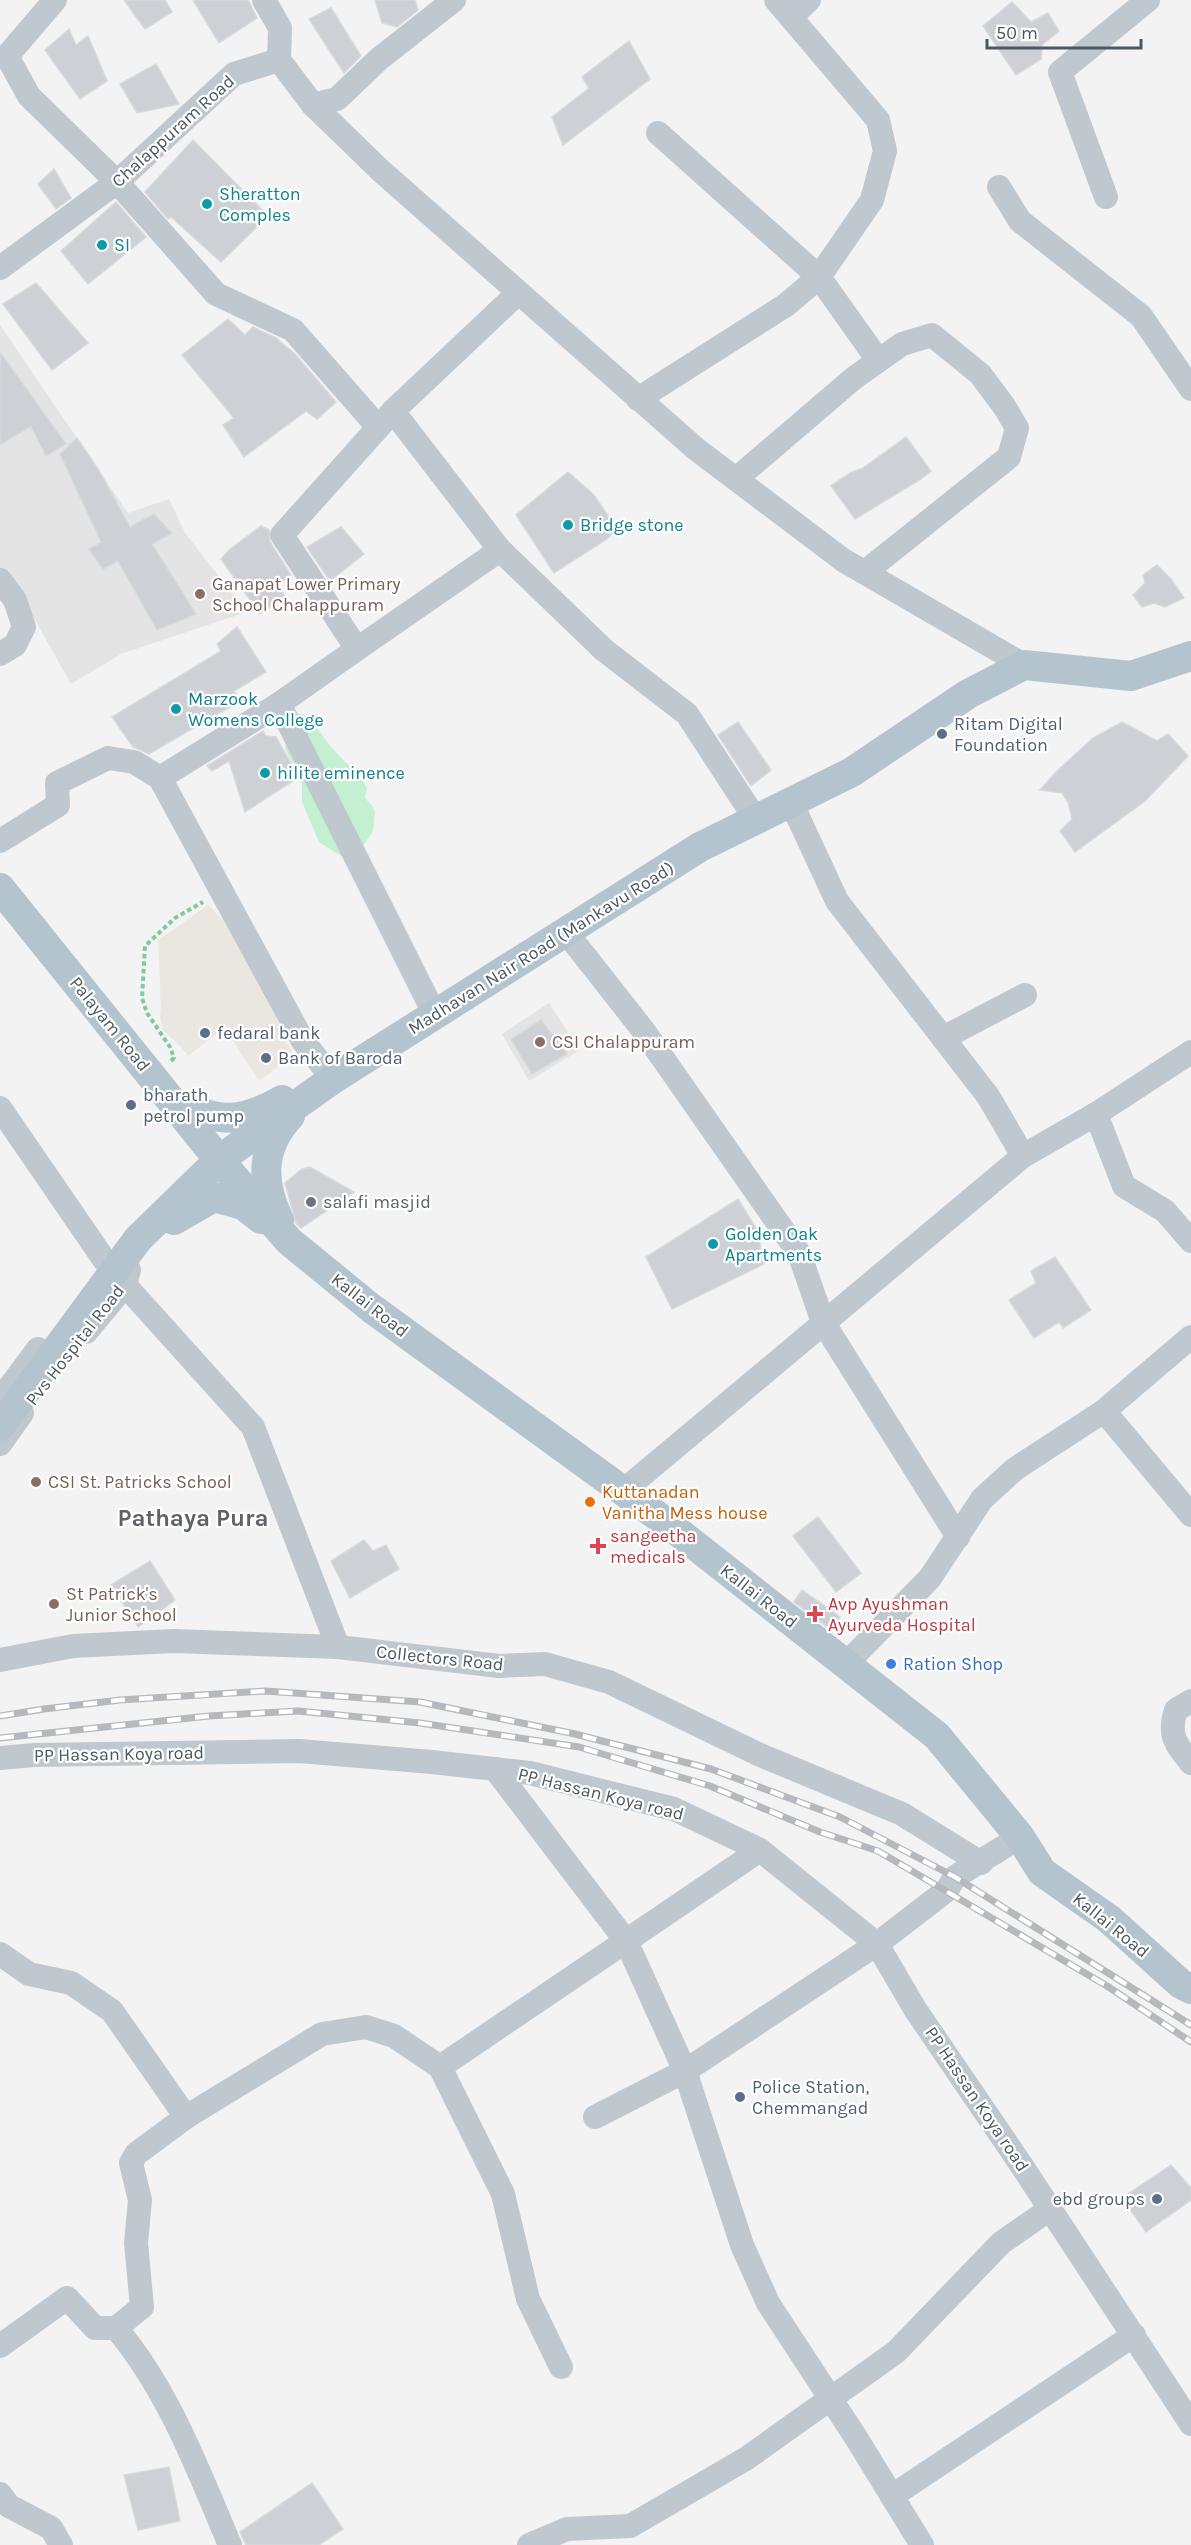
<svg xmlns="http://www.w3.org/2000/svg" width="1191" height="2545" font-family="Karla,sans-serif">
  <rect width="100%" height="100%" fill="#f4f3f3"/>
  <polygon fill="#eae7e1" points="208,905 223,920 275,1010 284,1039 292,1050 287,1060 259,1081 230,1036 223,1029 188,1056 180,1046 163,1030 160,1016 161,1005 158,940"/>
  <g fill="#e5e4e4">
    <polygon points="0,325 128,513 169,499 185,533 247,612 121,654 71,684 29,609 0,569"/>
    <polygon points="549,1003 580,1050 529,1081 502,1034"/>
  </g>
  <polygon fill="#c5efd1" points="293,713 303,714 311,720 331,747 361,778 367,788 365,798 373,807 375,813 373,831 363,846 346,859 319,842 302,802 302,779 300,772 290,759 285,748"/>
  <g fill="#cdd0d4" stroke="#d7d9dd" stroke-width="1.5">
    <polygon points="124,0 165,0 172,12 145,29"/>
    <polygon points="193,0 248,0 257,18 219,43"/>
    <polygon points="375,0 415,0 418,10 397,27 382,23"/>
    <polygon points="1012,2 1031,22 1048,13 1059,31 1042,45 1041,59 1016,75 983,26"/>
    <polygon points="331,8 361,56 344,73 309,19"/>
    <polygon points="69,29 76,45 88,36 107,81 80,99 45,50"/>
    <polygon points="629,41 650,79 563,145 552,117 589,88 582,77"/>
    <polygon points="156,64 179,104 137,113 120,84"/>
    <polygon points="193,140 268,216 221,262 171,217 168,219 145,192"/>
    <polygon points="54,169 71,198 56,209 38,184"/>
    <polygon points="116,202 146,237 88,284 61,251"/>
    <polygon points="36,283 88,343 52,370 3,304"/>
    <polygon points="228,319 245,335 253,327 276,338 295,354 336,402 317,419 306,411 244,457 223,425 234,418 182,355"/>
    <polygon points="0,352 66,444 46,456 31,426 0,445"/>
    <polygon points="906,437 931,471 921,479 855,519 831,486 850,473 863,468"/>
    <polygon points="77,438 98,469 130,527 154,514 172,533 152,544 196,614 157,630 118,561 103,569 89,549 101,542 60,454"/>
    <polygon points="568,472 594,495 617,529 607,539 554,573 516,515"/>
    <polygon points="261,526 269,530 270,542 291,575 277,585 285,596 260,614 221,559 229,550"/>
    <polygon points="341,527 364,554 330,581 307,547"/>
    <polygon points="1157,565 1171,579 1184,598 1165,607 1154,603 1142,607 1133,595 1145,583 1143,575"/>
    <polygon points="237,627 266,672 234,691 240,701 149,754 133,747 112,717 221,651 217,644"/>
    <polygon points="738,722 771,770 751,786 718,735"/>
    <polygon points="1122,722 1157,741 1168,734 1188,756 1145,801 1075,852 1060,831 1072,819 1068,802 1062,793 1040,790 1056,772 1093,738"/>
    <polygon points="263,731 266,736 276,737 299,777 245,812 229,761 212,771 207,766"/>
    <polygon points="541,1020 567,1054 532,1074 511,1039"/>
    <polygon points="310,1167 354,1192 301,1228 296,1223 285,1183 302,1169"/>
    <polygon points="738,1199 757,1230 764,1264 672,1309 646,1257"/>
    <polygon points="1055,1257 1091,1310 1063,1328 1059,1322 1034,1338 1009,1300 1036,1283 1031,1271"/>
    <polygon points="818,1517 861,1573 836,1592 793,1536"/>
    <polygon points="364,1540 373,1551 386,1545 399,1569 350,1598 331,1561"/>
    <polygon points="150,1561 175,1600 138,1627 111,1585"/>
    <polygon points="802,1590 840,1617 831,1630 794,1602"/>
    <polygon points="1171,2165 1191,2188 1191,2200 1146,2232 1122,2198"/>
    <polygon points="169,2467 180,2521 138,2530 124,2475"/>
    <polygon points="312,2483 343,2529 319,2545 246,2545 240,2532"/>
  </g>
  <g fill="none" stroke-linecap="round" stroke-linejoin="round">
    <polyline stroke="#7ecb9e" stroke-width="4" stroke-dasharray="4.5 3" stroke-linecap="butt" points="171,1061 174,1058 170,1047 147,1013 142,998 145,946 175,918 203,902"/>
    <g stroke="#bfc8ce" stroke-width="24">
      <polyline points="55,0 7,56 29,96 117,182 216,294 293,330 378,427"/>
      <polyline points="264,0 280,28 279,60"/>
      <polyline points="776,0 878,120 885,151 872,200 819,277 878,360"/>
      <polyline points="791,17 809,0"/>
      <polyline points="313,105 380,170 696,449 843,560 1024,665"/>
      <polyline points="999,187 1020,221 1141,316 1191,389"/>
      <polyline points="1106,197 1060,72 1148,0"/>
      <polyline points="0,268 117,182 234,74 279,60 313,105 337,99 379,59 454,0"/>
      <polyline points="638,399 786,305 819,277 658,133"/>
      <polyline points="393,411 500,550 604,650 687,714 756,820"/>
      <polyline points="736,479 854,378 902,344 932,335 980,374 1004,406 1017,428 1009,457 865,572"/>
      <polyline points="0,580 15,600 24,627 15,645 0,654"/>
      <polyline points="357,649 500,550"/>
      <polyline points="279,704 160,778 303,1041 333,1079"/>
      <polyline points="791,802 837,901 988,1096 1023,1156"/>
      <polyline points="0,841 58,805 57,783 108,758 134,762 160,778"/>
      <polyline points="566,932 643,1030 799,1253 823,1322 958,1537"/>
      <polyline points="435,1015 279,704 357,649 282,535 393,411 518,293"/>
      <polyline points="943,1038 1025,995"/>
      <polyline points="1191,1052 1096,1114 1124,1186 1165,1211 1191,1241"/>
      <polyline points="0,1108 105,1261"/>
      <polyline points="125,1285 253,1427 338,1647"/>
      <polyline points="86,1332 125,1285 129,1270"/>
      <polyline points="0,1400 38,1349"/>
      <polyline points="1104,1411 1191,1515"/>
      <polyline points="0,1444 22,1413"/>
      <polyline points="623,1491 1023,1156 1096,1114"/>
      <polyline points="0,1660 73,1646 174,1641 338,1647 499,1666 545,1664 609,1682 758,1754 902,1814 981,1863"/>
      <polyline points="846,1664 930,1578 982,1499 1015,1469 1104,1411 1191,1337"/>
      <path d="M1191 1701 1176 1710C1168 1735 1175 1743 1191 1763"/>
      <polyline points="0,1758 34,1755 299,1751 432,1762 530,1773 674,1809 760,1850 877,1944 915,2009 1022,2166 1191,2424"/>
      <polyline points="495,1769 626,1941 760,1850"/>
      <polyline points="0,1954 29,1974 71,1983 112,2011 186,2117"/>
      <polyline points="440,2067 626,1941 685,2071 742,2245 768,2303 855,2436 922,2545"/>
      <polyline points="595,2117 685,2071 877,1944 947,1890 955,1877 1020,1837"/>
      <polyline points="116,2328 142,2307 136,2243 140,2200 131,2163 136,2154 186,2117 322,2034 366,2027 394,2036 440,2067 503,2194 528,2299 561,2367"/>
      <path d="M0 2346 67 2298 95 2328H116C169 2391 198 2470 230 2545"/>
      <polyline points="0,2494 9,2506 51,2528 61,2545"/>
      <polyline points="892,2496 1134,2335"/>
      <polyline points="529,2545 567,2529 630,2526 747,2458 896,2352 1001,2243 1050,2209"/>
    </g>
    <g stroke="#b4c4cf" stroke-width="30">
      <polyline points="0,888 219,1160 289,1241 371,1308 663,1520 937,1736 1020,1837 1042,1872 1109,1919 1181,1984 1191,1989"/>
      <path d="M174 1104C222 1120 236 1126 282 1100"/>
      <polyline points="174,1220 214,1197 243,1205 261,1219"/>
      <path d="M279 1220C261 1183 260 1148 290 1116"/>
      <polyline points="0,1426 138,1239 219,1160 333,1079 700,847 852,772 968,694 1024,665 1131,676 1191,656"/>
    </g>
    <defs>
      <g id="rail">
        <polyline points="0,1716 44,1709 120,1700 266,1691 420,1702 575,1734 711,1769 840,1817 955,1877 1191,2025"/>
        <polyline points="0,1738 209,1716 298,1711 420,1723 579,1747 710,1786 820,1832 878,1851 1107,1986 1191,2042"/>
      </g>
    </defs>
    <use href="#rail" stroke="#b5b8bc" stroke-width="7"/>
    <use href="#rail" stroke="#fff" stroke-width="4.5" stroke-dasharray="14" stroke-linecap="butt"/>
  </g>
  <g fill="#0f9aa8" stroke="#fff" stroke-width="2">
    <circle cx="207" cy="204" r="6"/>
    <circle cx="102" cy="245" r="6"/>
    <circle cx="568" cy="525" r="6"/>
    <circle cx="176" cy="709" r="6"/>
    <circle cx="265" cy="773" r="6"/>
    <circle cx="713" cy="1244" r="6"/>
  </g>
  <g fill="#8d6e63" stroke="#fff" stroke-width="2">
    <circle cx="200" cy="594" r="6"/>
    <circle cx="540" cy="1042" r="6"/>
    <circle cx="36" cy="1482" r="6"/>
    <circle cx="54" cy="1604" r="6"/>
  </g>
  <g fill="#5c6f8a" stroke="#fff" stroke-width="2">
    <circle cx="942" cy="734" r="6"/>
    <circle cx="205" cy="1033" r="6"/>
    <circle cx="266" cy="1058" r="6"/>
    <circle cx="131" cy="1105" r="6"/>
    <circle cx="740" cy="2097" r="6"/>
    <circle cx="1157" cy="2199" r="6"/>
  </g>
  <circle fill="#6b7280" stroke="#fff" stroke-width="2" cx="311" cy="1202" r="6"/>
  <circle fill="#e8710a" stroke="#fff" stroke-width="2" cx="590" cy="1502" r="6"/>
  <g fill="#e0444e" stroke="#fff" stroke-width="2">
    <path d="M595 1537h6v6h6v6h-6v6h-6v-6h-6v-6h6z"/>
    <path d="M812 1605h6v6h6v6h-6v6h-6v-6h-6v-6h6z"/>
  </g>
  <circle fill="#3f7fe0" stroke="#fff" stroke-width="2" cx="891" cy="1664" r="6"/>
  <g text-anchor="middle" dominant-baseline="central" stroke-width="4.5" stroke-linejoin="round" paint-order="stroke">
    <g font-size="18" fill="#4b585f" stroke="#fff">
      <text transform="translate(173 131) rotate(-42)">Chalappuram Road</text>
      <text transform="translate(541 948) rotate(-32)">Madhavan Nair Road (Mankavu Road)</text>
      <text transform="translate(110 1024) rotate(51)">Palayam Road</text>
      <text transform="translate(370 1305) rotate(38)">Kallai Road</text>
      <text transform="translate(75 1345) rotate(-52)">Pvs Hospital Road</text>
      <text transform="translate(759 1596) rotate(38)">Kallai Road</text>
      <text transform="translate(440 1658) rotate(6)">Collectors Road</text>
      <text transform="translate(119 1754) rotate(-1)">PP Hassan Koya road</text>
      <text transform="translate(601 1794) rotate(14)">PP Hassan Koya road</text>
      <text transform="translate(1111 1925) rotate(39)">Kallai Road</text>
      <text transform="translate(977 2099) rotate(56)">PP Hassan Koya road</text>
    </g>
    <g font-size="18" fill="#0d838f" stroke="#fff" text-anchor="start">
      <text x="219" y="194">Sheratton<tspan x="219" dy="21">Comples</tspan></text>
      <text x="114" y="245">SI</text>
      <text x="580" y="525">Bridge stone</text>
      <text x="188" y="699">Marzook<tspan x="188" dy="21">Womens College</tspan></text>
      <text x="277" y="773">hilite eminence</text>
      <text x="725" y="1234">Golden Oak<tspan x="725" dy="21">Apartments</tspan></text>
    </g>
    <g font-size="18" fill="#785e54" stroke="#fff" text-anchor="start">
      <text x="212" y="584">Ganapat Lower Primary<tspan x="212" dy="21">School Chalappuram</tspan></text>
      <text x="552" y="1042">CSI Chalappuram</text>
      <text x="48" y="1482">CSI St. Patricks School</text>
      <text x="66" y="1594">St Patrick's<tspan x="66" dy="21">Junior School</tspan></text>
    </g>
    <g font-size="18" fill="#4e5e75" stroke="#fff" text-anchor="start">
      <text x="954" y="724">Ritam Digital<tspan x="954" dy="21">Foundation</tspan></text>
      <text x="217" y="1033">fedaral bank</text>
      <text x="278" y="1058">Bank of Baroda</text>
      <text x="143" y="1095">bharath<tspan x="143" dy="21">petrol pump</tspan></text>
      <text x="752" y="2087">Police Station,<tspan x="752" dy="21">Chemmangad</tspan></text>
      <text x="1145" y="2199" text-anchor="end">ebd groups</text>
    </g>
    <g font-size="18" fill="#5b616d" stroke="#fff" text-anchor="start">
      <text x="323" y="1202">salafi masjid</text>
    </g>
    <g font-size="18" fill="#c56008" stroke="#fff" text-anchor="start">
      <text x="602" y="1492">Kuttanadan<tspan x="602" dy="21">Vanitha Mess house</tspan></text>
    </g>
    <g font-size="18" fill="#be3a42" stroke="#fff" text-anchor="start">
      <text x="610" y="1536">sangeetha<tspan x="610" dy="21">medicals</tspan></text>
      <text x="828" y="1604">Avp Ayushman<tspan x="828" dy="21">Ayurveda Hospital</tspan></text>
    </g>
    <g font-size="18" fill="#366cbe" stroke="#fff" text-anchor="start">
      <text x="903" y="1664">Ration Shop</text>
    </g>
    <g font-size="24" font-weight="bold" fill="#5f6367" stroke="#fff">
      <text x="193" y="1518">Pathaya Pura</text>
    </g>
  </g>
  <path d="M987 39v9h154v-9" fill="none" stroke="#4b585f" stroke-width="3"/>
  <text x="996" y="39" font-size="18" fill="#4b585f" stroke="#ffffff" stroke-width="4.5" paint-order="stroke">50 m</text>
</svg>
